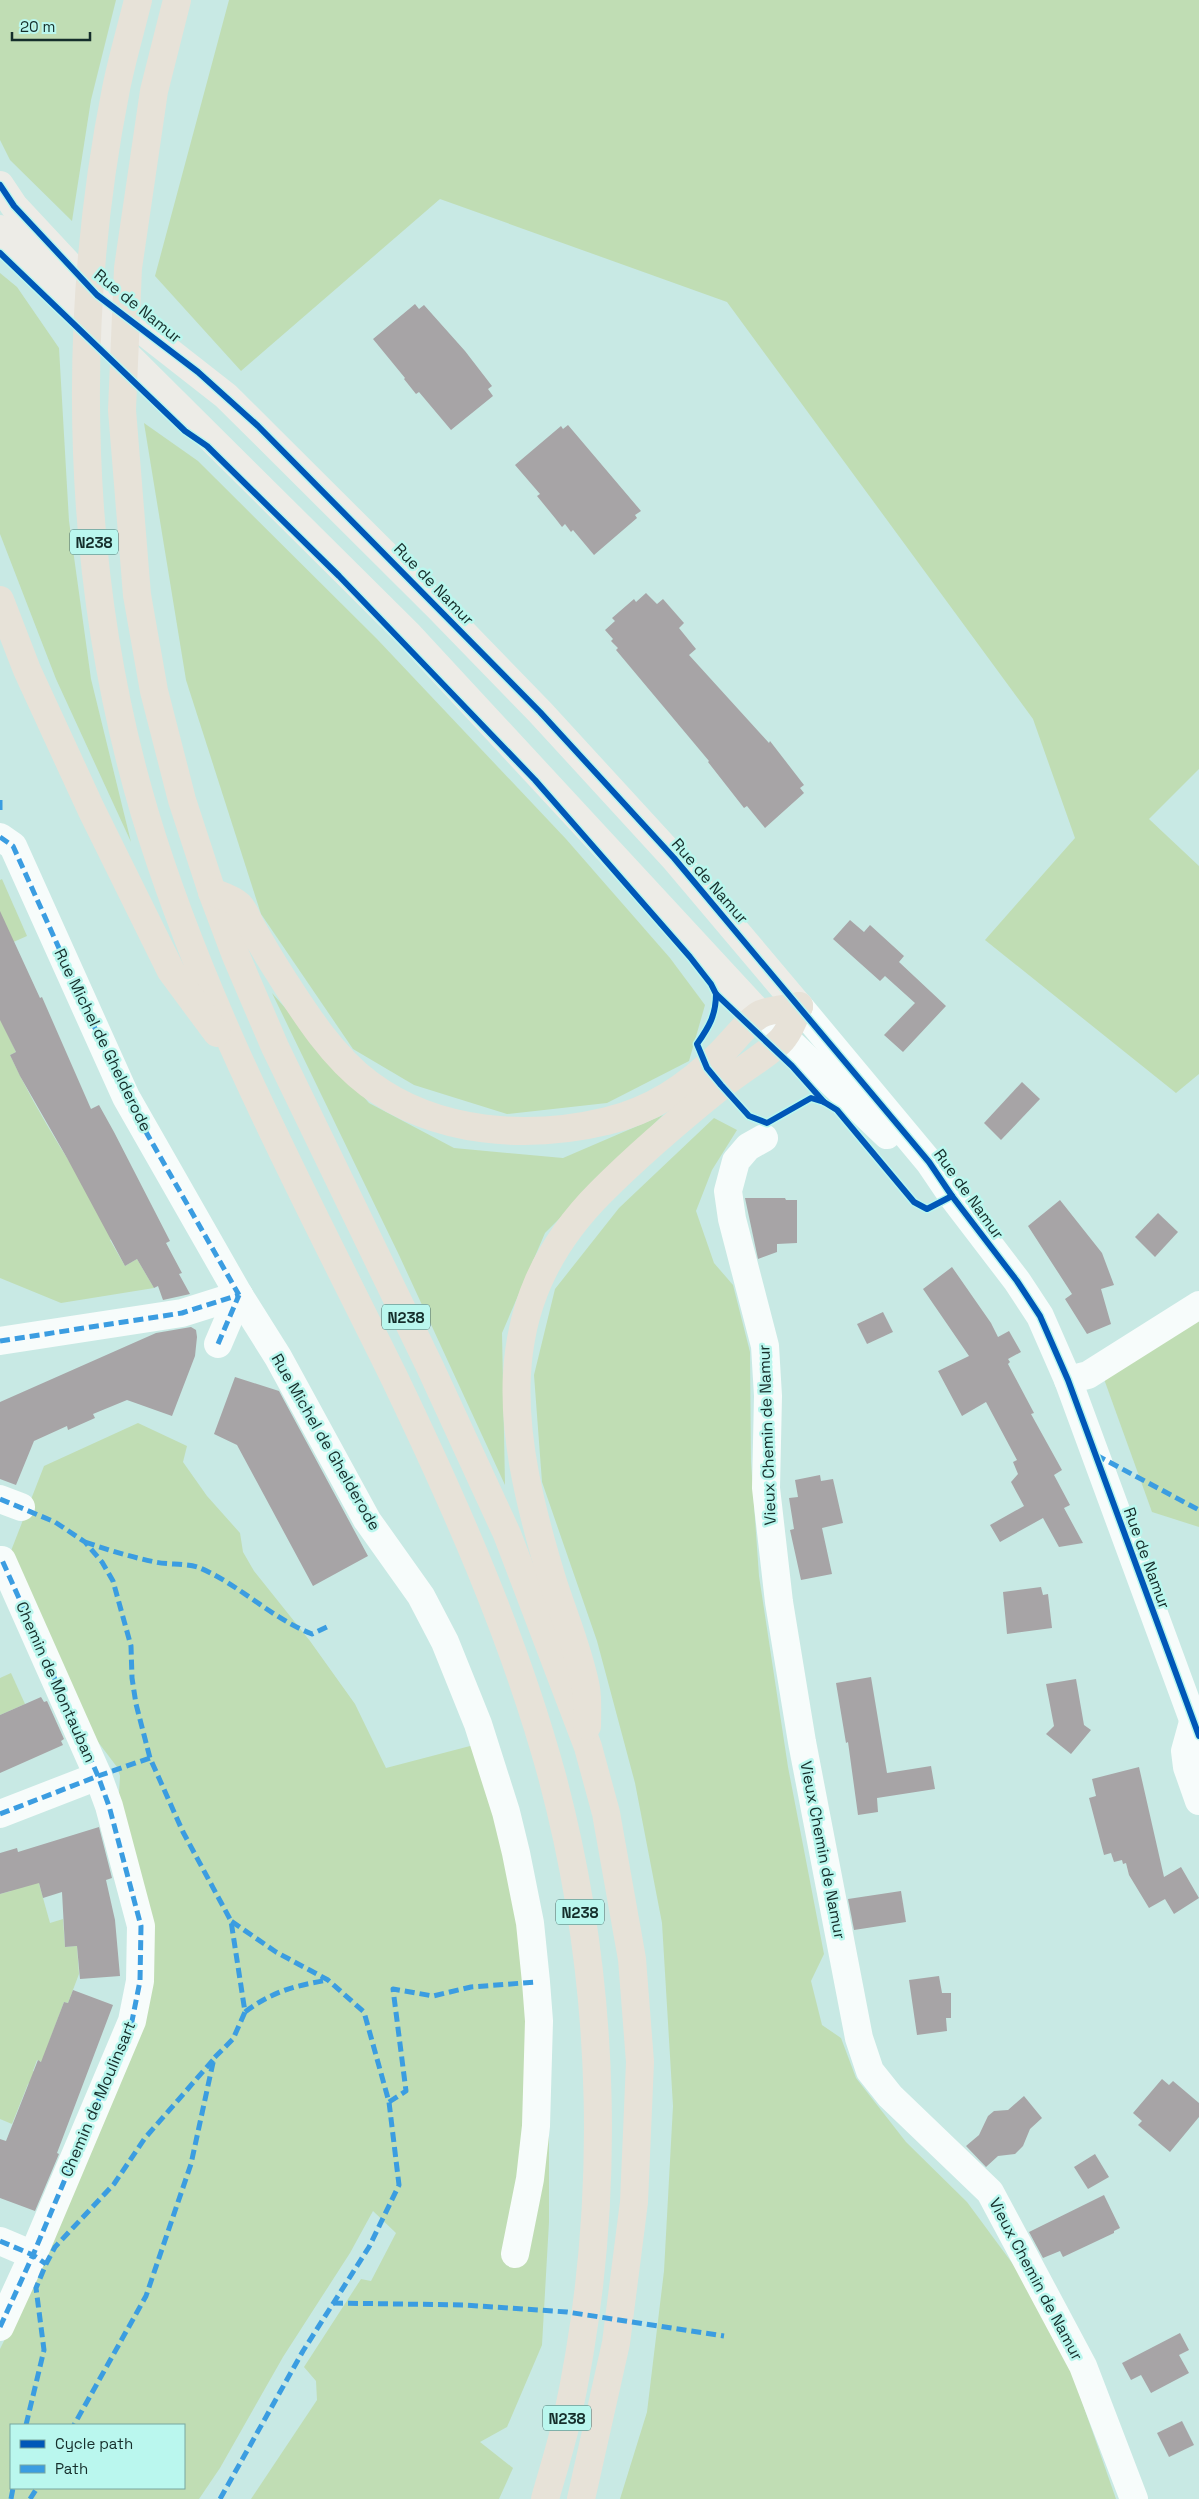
<svg xmlns="http://www.w3.org/2000/svg" width="1199" height="2499" font-family="'Space Grotesk',sans-serif">
  <rect width="100%" height="100%" fill="#c8e9e4"/>
  <g fill="#c0ddb4" fill-rule="evenodd">
    <polygon points="0,0 116,0 91,100 72,221 10,160 0,140"/>
    <polygon points="229,0 1199,0 1199,769 1149,819 1199,866 1199,1074 1176,1093 985,940 1075,838 1033,719 727,302 440,199 241,371 155,276"/>
    <polygon points="0,273 17,287 59,348 69,521 91,679 131,842 56,679 0,534"/>
    <polygon points="144,423 198,461 377,639 566,839 670,958 705,1005 689,1061 607,1103 507,1114 414,1085 353,1049 261,914 186,680"/>
    <polygon points="2,879 27,936 0,948 0,880"/>
    <polygon points="272,993 369,1103 454,1148 563,1158 663,1115 545,1233 502,1333 505,1485 399,1255"/>
    <path d="M0 1018 16 1052 10 1055C40 1120 79 1176 117 1236L110 1240 125 1266 137 1259 154 1288 61 1303 0 1278Z"/>
    <polygon points="714,1118 737,1130 712,1170 696,1211 714,1263 733,1285 750,1352 751,1462 759,1576 788,1767 824,1954 811,1981 822,2025 841,2038 856,2078 906,2142 967,2202 1024,2279 1072,2373 1116,2499 620,2499 647,2412 664,2271 673,2106 662,1923 635,1783 597,1641 542,1482 534,1375 555,1289 619,1208"/>
    <polygon points="1199,1318 1199,1527 1152,1512 1104,1379"/>
    <path d="M138 1423 187 1446 183 1462 207 1496 240 1533 243 1552 254 1571 310 1641 355 1704 386 1768 493 1740 549 1983V2222L542 2345 507 2427 480 2442 513 2468 499 2499H251L317 2400 316 2381 304 2367 361 2279 371 2281 396 2233 373 2211 350 2253 283 2357 220 2468 199 2499H0V2349L47 2254 144 2001 118 1811 120 1776 117 1767 92 1734 9 1556 44 1466ZM11 2425H184V2488H11Z"/>
    <polygon points="11,1673 25,1704 0,1715 0,1678"/>
    <polygon points="38,1880 50,1923 63,1919 65,1947 77,1946 79,1974 68,2003 64,2002 49,2042 44,2063 37,2060 33,2071 41,2074 28,2084 12,2124 0,2119 0,1894 11,1891 11,1888"/>
  </g>
  <g fill="#a7a4a6">
    <polygon points="415,304 419,309 424,305 465,351 492,386 488,389 493,396 451,430 419,392 416,394 404,379 405,378 373,339"/>
    <polygon points="568,425 641,511 635,515 637,518 594,555 573,530 571,532 565,524 562,527 555,518 537,496 540,494 515,465 561,426 563,429"/>
    <polygon points="646,593 657,604 663,599 684,623 679,628 696,649 689,655 769,743 770,741 804,785 800,788 804,793 765,828 747,806 744,808 708,762 709,761 616,650 618,648 611,641 613,639 605,630 615,621 612,618 634,599 636,602"/>
    <polygon points="0,911 40,998 42,997 91,1109 99,1105 114,1132 170,1241 166,1243 182,1273 179,1274 190,1294 163,1300 158,1286 154,1288 137,1259 125,1266 67,1158 20,1076 10,1055 16,1052 0,1020"/>
    <polygon points="850,920 864,932 870,925 904,956 899,962 946,1006 903,1052 884,1035 915,1003 885,976 880,981 833,939"/>
    <polygon points="1022,1082 1040,1099 1001,1140 984,1123"/>
    <polygon points="745,1198 785,1198 786,1200 797,1200 797,1243 777,1244 777,1252 758,1259"/>
    <polygon points="1060,1200 1102,1253 1114,1285 1101,1289 1111,1324 1087,1334 1065,1299 1072,1294 1028,1226"/>
    <polygon points="1158,1213 1178,1232 1155,1257 1135,1237"/>
    <polygon points="952,1267 991,1323 998,1337 1009,1331 1021,1352 1008,1359 1010,1362 1008,1364 1034,1413 1031,1414 1062,1470 1054,1475 1070,1505 1064,1508 1083,1543 1059,1547 1043,1518 1000,1542 990,1525 1024,1506 1011,1482 1018,1474 1013,1462 1017,1460 986,1402 962,1416 938,1371 969,1356 923,1289"/>
    <polygon points="883,1312 893,1332 867,1344 857,1324"/>
    <polygon points="191,1327 196,1330 197,1337 195,1356 172,1416 127,1400 93,1414 95,1418 68,1430 67,1426 34,1441 16,1485 0,1479 0,1402 156,1333"/>
    <polygon points="235,1377 279,1391 368,1556 313,1586 237,1445 214,1434"/>
    <polygon points="820,1475 821,1481 833,1479 843,1523 822,1528 832,1574 801,1580 790,1530 794,1529 789,1498 798,1497 795,1480"/>
    <polygon points="1041,1587 1043,1595 1048,1594 1052,1628 1007,1634 1003,1592"/>
    <polygon points="871,1677 887,1773 931,1766 935,1789 877,1798 878,1812 858,1815 848,1742 846,1743 836,1683"/>
    <polygon points="1076,1679 1084,1725 1091,1730 1071,1754 1046,1734 1054,1726 1046,1684"/>
    <polygon points="41,1697 44,1702 47,1701 64,1739 61,1741 63,1745 0,1773 0,1715"/>
    <polygon points="1139,1767 1164,1877 1181,1867 1199,1898 1174,1914 1165,1899 1149,1908 1129,1875 1126,1863 1123,1864 1122,1860 1114,1862 1111,1853 1104,1855 1089,1798 1096,1796 1092,1779"/>
    <polygon points="99,1827 112,1878 106,1880 115,1920 120,1976 80,1979 77,1946 65,1947 62,1892 43,1898 39,1883 0,1894 0,1853 17,1848 18,1852"/>
    <polygon points="901,1891 906,1922 854,1930 848,1899"/>
    <polygon points="939,1976 942,1993 951,1993 951,2018 946,2018 947,2031 917,2035 909,1980"/>
    <polygon points="73,1990 113,2005 57,2153 59,2154 35,2211 0,2198 0,2139 6,2141 38,2060 41,2062 64,2002 68,2003"/>
    <polygon points="1162,2079 1169,2085 1173,2081 1199,2103 1199,2117 1170,2152 1138,2125 1142,2121 1133,2113"/>
    <polygon points="1024,2096 1042,2118 1030,2129 1023,2146 1015,2154 998,2156 986,2167 966,2146 979,2135 988,2116 994,2111 1008,2110"/>
    <polygon points="1095,2154 1109,2177 1088,2189 1074,2167"/>
    <polygon points="1104,2195 1120,2228 1114,2231 1114,2233 1063,2257 1060,2251 1043,2258 1029,2232"/>
    <polygon points="1180,2333 1189,2350 1179,2355 1189,2373 1151,2393 1141,2375 1131,2380 1122,2363"/>
    <polygon points="1182,2421 1194,2445 1169,2457 1157,2433"/>
  </g>
  <g fill="none" stroke-linecap="round" stroke-linejoin="round">
    <g stroke="#f7fcfb" stroke-width="28">
      <polyline points="0,837 13,846 126,1097 239,1295 278,1357 367,1520 421,1596 445,1642 478,1724 506,1812 516,1853 530,1923 536,1982 539,2021 536,2126 530,2179 515,2254"/>
      <polyline points="799,1006 929,1162 952,1196 1017,1281 1040,1316 1068,1380 1199,1736"/>
      <polyline points="760,1014 887,1135"/>
      <polyline points="764,1138 748,1147 736,1161 728,1191 732,1219 765,1346 768,1396 766,1488 779,1602 802,1742 859,2038 870,2071 890,2096 990,2192 1083,2366 1134,2499"/>
      <polyline points="0,1341 182,1313 239,1295"/>
      <polyline points="218,1344 239,1295"/>
      <polyline points="1068,1380 1088,1375 1199,1305"/>
      <polyline points="0,1499 21,1507"/>
      <polyline points="1193,1722 1185,1751 1187,1767 1199,1801"/>
      <polyline points="0,1814 98,1776"/>
      <polyline points="0,2241 33,2255"/>
      <polyline points="0,2327 33,2255 132,2021 140,1981 141,1926 109,1806 98,1776 2,1560"/>
    </g>
    <g stroke="#edece7" stroke-width="28">
      <polyline points="0,185 14,206 97,295 226,396 439,608 540,712 674,858 799,1006"/>
      <polyline points="0,229 409,635 760,1014"/>
    </g>
    <g stroke="#e7e2d8" stroke-width="28">
      <path d="M138 0C131 29 122 59 116 89 69 325 76 582 145 814 204 1010 303 1192 393 1375 455 1504 514 1637 552 1776 608 1986 613 2211 566 2423 560 2449 552 2474 545 2499"/>
      <polyline points="177,0 154,91 128,268 122,410 137,595 154,691 182,800 212,892 236,956 275,1047 430,1367 507,1534 588,1747 606,1813 632,1959 640,2062 634,2202 616,2343 581,2499"/>
      <polyline points="0,600 27,670 91,809 171,971 217,1033"/>
      <path d="M212 892C220 895 233 899 239 905 244 910 247 918 250 924 260 942 270 959 281 976 306 1015 332 1056 369 1084 436 1134 528 1140 607 1121 650 1111 689 1086 719 1055 731 1044 746 1023 759 1015 769 1009 788 1009 799 1006"/>
      <path d="M587 1726C587 1714 588 1700 586 1688 579 1651 563 1614 552 1579 509 1437 485 1308 601 1192 638 1155 680 1119 721 1086 736 1073 775 1050 784 1037 791 1028 795 1016 799 1006"/>
    </g>
    <g stroke="#3b9de1" stroke-width="5" stroke-dasharray="10 5" stroke-linecap="butt">
      <polyline points="0,800 0,811"/>
      <polyline points="0,837 13,846 126,1097 239,1295"/>
      <polyline points="0,1341 182,1313 239,1295"/>
      <polyline points="218,1344 239,1295"/>
      <polyline points="1096,1455 1199,1510"/>
      <polyline points="0,1499 55,1522 85,1542 102,1562 113,1581 131,1646 132,1678 136,1704 150,1758 183,1832 231,1921 245,2012 233,2039 214,2058 191,2164 146,2296 74,2425"/>
      <path d="M85 1542C108 1550 131 1557 155 1562 169 1565 187 1563 200 1568 240 1585 271 1618 312 1634L329 1626"/>
      <polyline points="0,1814 98,1776 150,1758"/>
      <path d="M245 2012C273 1991 294 1986 328 1980"/>
      <polyline points="389,2102 406,2091 393,1989 433,1996 471,1987 536,1982"/>
      <polyline points="0,2241 33,2255 46,2264"/>
      <polyline points="333,2303 464,2305 567,2312 724,2336"/>
      <polyline points="0,2327 33,2255 132,2021 140,1981 141,1926 109,1806 98,1776 2,1560"/>
      <polyline points="26,2425 44,2350 36,2288 46,2264 55,2247 114,2184 145,2138 213,2060"/>
      <polyline points="11,2499 13,2488"/>
      <polyline points="30,2499 37,2488"/>
      <polyline points="220,2499 303,2351 369,2247 399,2185 389,2102 364,2012 328,1980 276,1952 231,1921"/>
    </g>
    <defs>
      <g id="cycleway">
        <polyline points="0,185 14,206 97,295 198,372 258,426 540,712 674,858 929,1162 952,1196 1017,1281 1040,1316 1068,1380 1199,1736"/>
        <polyline points="0,253 185,431 207,446 339,576 535,780 690,957 711,984 716,994 792,1066 824,1102"/>
        <path d="M716 994C716 1015 709 1027 697 1044L707 1068 721 1085 749 1116 767 1123 811 1098 824 1102 837 1110 914 1202 927 1209 952 1196"/>
      </g>
    </defs>
    <use href="#cycleway" stroke="#baf7ee" stroke-width="9"/>
    <use href="#cycleway" stroke="#0057b8" stroke-width="6"/>
  </g>
  <g text-anchor="middle" dominant-baseline="central" stroke-width="5" stroke-linejoin="round" paint-order="stroke">
    <g fill="#baf7ee" stroke="#466a66" stroke-width="1">
      <rect x="70" y="529.5" width="48" height="25" rx="4"/>
      <rect x="382" y="1304.5" width="48" height="25" rx="4"/>
      <rect x="556" y="1899.5" width="48" height="25" rx="4"/>
      <rect x="543" y="2405.5" width="48" height="25" rx="4"/>
    </g>
    <g font-size="15" font-weight="bold" fill="#152e2b">
      <text x="94" y="542">N238</text>
      <text x="406" y="1317">N238</text>
      <text x="580" y="1912">N238</text>
      <text x="567" y="2418">N238</text>
    </g>
    <g font-size="16" fill="#152e2b" stroke="#baf7ee">
      <text transform="translate(138 306) rotate(39)">Rue de Namur</text>
      <text transform="translate(434 584) rotate(46)">Rue de Namur</text>
      <text transform="translate(710 881) rotate(49)">Rue de Namur</text>
      <text transform="translate(103 1040) rotate(64)">Rue Michel de Ghelderode</text>
      <text transform="translate(969 1194) rotate(54)">Rue de Namur</text>
      <text transform="translate(767 1435) rotate(-92)">Vieux Chemin de Namur</text>
      <text transform="translate(326 1442) rotate(60)">Rue Michel de Ghelderode</text>
      <text transform="translate(1147 1558) rotate(70)">Rue de Namur</text>
      <text transform="translate(56 1682) rotate(66)">Chemin de Montauban</text>
      <text transform="translate(823 1850) rotate(79)">Vieux Chemin de Namur</text>
      <text transform="translate(98 2099) rotate(-67)">Chemin de Moulinsart</text>
      <text transform="translate(1036 2279) rotate(62)">Vieux Chemin de Namur</text>
    </g>
  </g>
  <rect x="10" y="2424" width="175" height="65" fill="#baf7ee" stroke="#78a7a0"/>
  <rect x="20" y="2440" width="25" height="8" fill="#0057b8" stroke="#78a7a0"/>
  <text x="55" y="2449" font-size="15" fill="#152e2b">Cycle path</text>
  <rect x="20" y="2465" width="25" height="8" fill="#3b9de1" stroke="#78a7a0"/>
  <text x="55" y="2474" font-size="15" fill="#152e2b">Path</text>
  <path d="M12 32v8h78v-8" fill="none" stroke="#152e2b" stroke-width="2.5"/>
  <text x="20" y="32" font-size="15" fill="#152e2b" stroke="#baf7ee" stroke-width="4" paint-order="stroke">20 m</text>
</svg>
